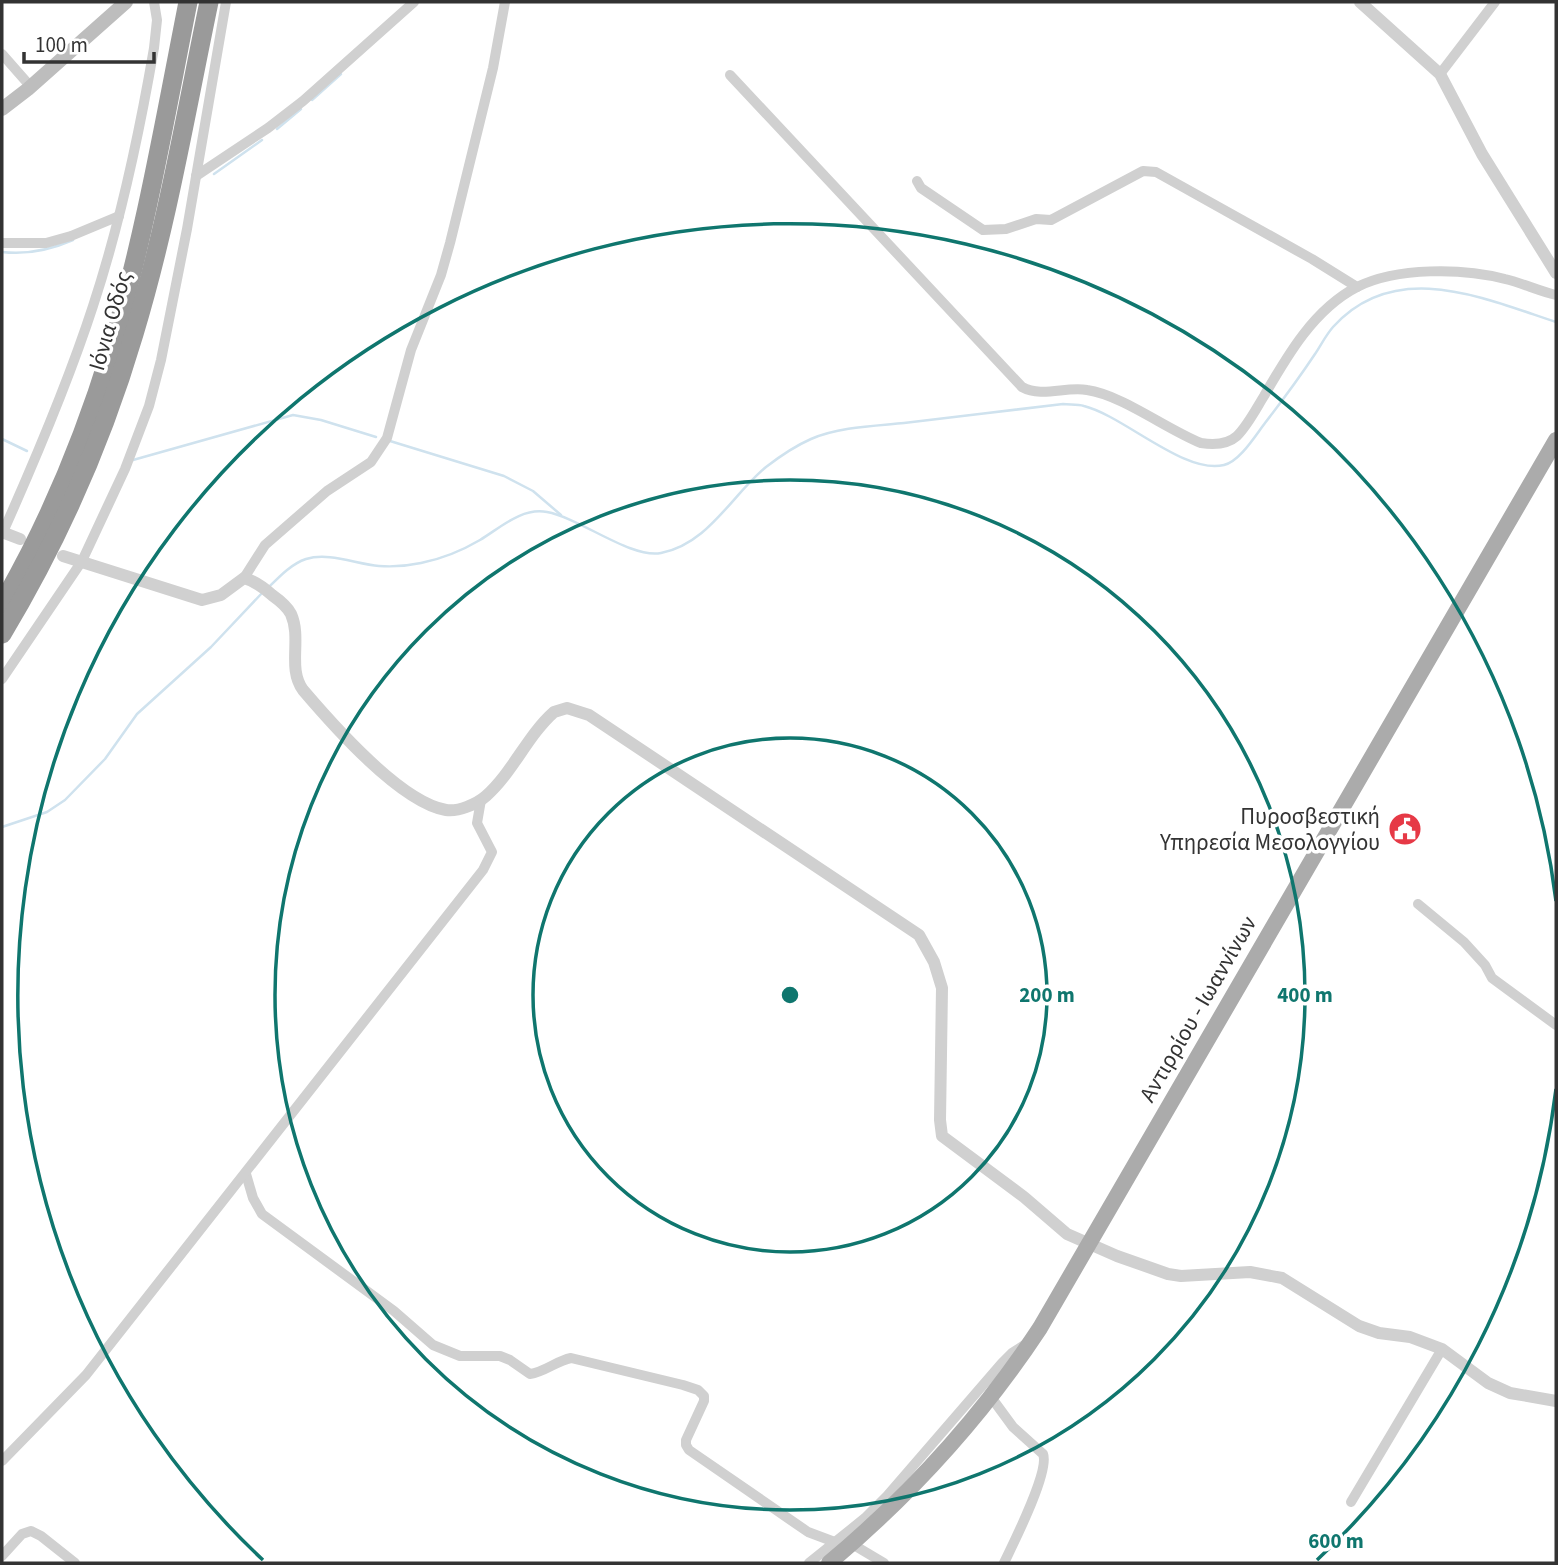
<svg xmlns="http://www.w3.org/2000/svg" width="1558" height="1565" font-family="'Source Sans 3',sans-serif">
  <rect width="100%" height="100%" fill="#fff"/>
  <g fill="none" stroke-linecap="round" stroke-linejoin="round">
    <g stroke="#cfe2ee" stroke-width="2.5">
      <polyline points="312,100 341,74"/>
      <polyline points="277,129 301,109"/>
      <polyline points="214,174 262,140"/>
      <path d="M2 252C27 255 50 250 73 240"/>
      <polyline points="2,439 27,451"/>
      <polyline points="390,441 504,476 533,491 561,515"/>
      <polyline points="133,460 293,415 321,420 376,437"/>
      <path d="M268 588C279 577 291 564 306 559 329 552 356 564 379 566 393 567 407 566 421 563 441 559 463 550 480 540 500 528 522 507 547 512 580 518 631 559 661 553 708 544 731 496 766 467 779 457 795 446 811 439 839 427 874 426 904 423 957 417 1010 410 1063 404 1069 405 1077 404 1084 406 1124 416 1185 475 1224 465 1240 461 1255 436 1265 423 1282 401 1299 378 1315 354 1321 345 1326 335 1333 327 1395 258 1483 298 1556 322"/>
      <polyline points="2,827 47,812 65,800 105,759 137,714 211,647 263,592"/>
    </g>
    <g stroke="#d0d0d0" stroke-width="10">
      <polyline points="2,54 31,87"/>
      <polyline points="1440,74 1495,2"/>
      <path d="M730 75 1022 387C1042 398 1066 386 1087 390 1122 395 1166 429 1201 443 1214 445 1227 445 1237 436 1248 425 1256 409 1264 396 1287 356 1314 309 1357 287 1397 267 1463 268 1505 279 1522 283 1539 291 1556 295"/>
      <polyline points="196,176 268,128 303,101 414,2"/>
      <polyline points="917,181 921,188 983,230 1006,229 1036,219 1051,220 1143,171 1156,172 1312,259 1357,287"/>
      <polyline points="2,243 46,243 71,236 119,216"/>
      <path d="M3 532C36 458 68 383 93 306 121 221 139 135 154 48L157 20 154 2"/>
      <polyline points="244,578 265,545 327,491 371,462 387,438 411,350 441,275 450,243 493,68 505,2"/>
      <polyline points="2,679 82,561 125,469 149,406 161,360 187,229 226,2"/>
      <polyline points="1418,904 1464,942 1485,965 1492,978 1556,1025"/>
      <path d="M246 1174 253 1198 262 1214 394 1311 433 1345 460 1356H500L510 1360 530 1374C545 1372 556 1361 571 1358L683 1385 698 1390 704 1396V1401L686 1440V1445L689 1450 808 1532 848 1547"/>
      <path d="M991 1397 1013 1427 1043 1454C1050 1471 1013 1544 1004 1563"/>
      <polyline points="2,1461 86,1375 483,870 492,852 477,823 481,800"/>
      <polyline points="1351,1502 1442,1349"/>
      <polyline points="852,1544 884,1563"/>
      <polyline points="2,1556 22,1534 31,1531 41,1536 75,1563"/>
      <polyline points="809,1563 865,1518 887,1496 1002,1363 1012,1353 1026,1344"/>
    </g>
    <g stroke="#d0d0d0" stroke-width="12">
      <polyline points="1360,2 1440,74 1482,154 1556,273"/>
      <polyline points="2,532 20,539"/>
      <path d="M63 556 202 600 221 595 244 578C255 581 263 587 272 595 279 600 287 606 291 614 302 639 287 668 303 690 332 724 400 802 446 810 458 812 477 804 486 796 513 772 527 736 554 712L567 708 589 715 919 935 934 962 942 988 940 1120 942 1136 1024 1197 1067 1234 1117 1256 1168 1274 1181 1276 1250 1272 1282 1278 1359 1326 1379 1333 1410 1337 1442 1349 1488 1383 1510 1393 1556 1401"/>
    </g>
    <polyline stroke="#bdbdbd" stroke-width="14" points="2,109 28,89 126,2"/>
    <path stroke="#ababab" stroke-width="16" d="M829 1563C910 1495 982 1416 1040 1328L1556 440"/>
    <g stroke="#9a9a9a" stroke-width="19">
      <path d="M2 604C48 525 84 438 111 350 145 236 165 118 188 2"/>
      <path d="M2 634C58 541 103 439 134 334 167 225 186 112 209 2"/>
    </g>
  </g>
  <g fill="none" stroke="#0f766e" stroke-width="3.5">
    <circle cx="790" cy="995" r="257"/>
    <circle cx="790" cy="995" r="515"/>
    <path d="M1556 1089A772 772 0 0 1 1317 1560M263 1560A772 772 0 1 1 1556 901"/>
  </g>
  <defs>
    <symbol id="civic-disc" viewBox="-11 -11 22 22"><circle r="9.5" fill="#e63946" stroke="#fff"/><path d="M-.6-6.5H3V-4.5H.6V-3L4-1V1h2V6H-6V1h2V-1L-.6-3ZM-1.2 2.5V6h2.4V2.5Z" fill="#fff"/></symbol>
  </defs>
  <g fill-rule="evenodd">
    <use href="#civic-disc" x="1386" y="810" width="38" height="38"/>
  </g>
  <g text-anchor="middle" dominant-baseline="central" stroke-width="7" stroke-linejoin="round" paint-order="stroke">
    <g font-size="23" fill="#333" stroke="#fff">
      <text transform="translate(110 321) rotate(-74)">Ιόνια Οδός</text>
      <text transform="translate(1198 1009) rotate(-60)">Αντιρρίου - Ιωαννίνων</text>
    </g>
    <g font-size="23" fill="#333" stroke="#fff" text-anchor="end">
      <text x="1380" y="816">Πυροσβεστική<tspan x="1380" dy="26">Υπηρεσία Μεσολογγίου</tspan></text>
    </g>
  </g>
  <circle cx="790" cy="995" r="10" fill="#0f766e" stroke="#fff" stroke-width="3.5"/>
  <g font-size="21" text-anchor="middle" font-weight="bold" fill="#0f766e" stroke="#fff" stroke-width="7" stroke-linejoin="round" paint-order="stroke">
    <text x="1047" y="1002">200 m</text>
    <text x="1305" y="1002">400 m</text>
    <text x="1336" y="1548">600 m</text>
  </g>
  <rect width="1558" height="1565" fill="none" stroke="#333333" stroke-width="7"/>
  <path d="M24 52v10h130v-10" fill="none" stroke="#333333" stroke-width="3.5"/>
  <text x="35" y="52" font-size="21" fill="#333333" stroke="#ffffff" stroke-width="5" paint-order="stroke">100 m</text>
</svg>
